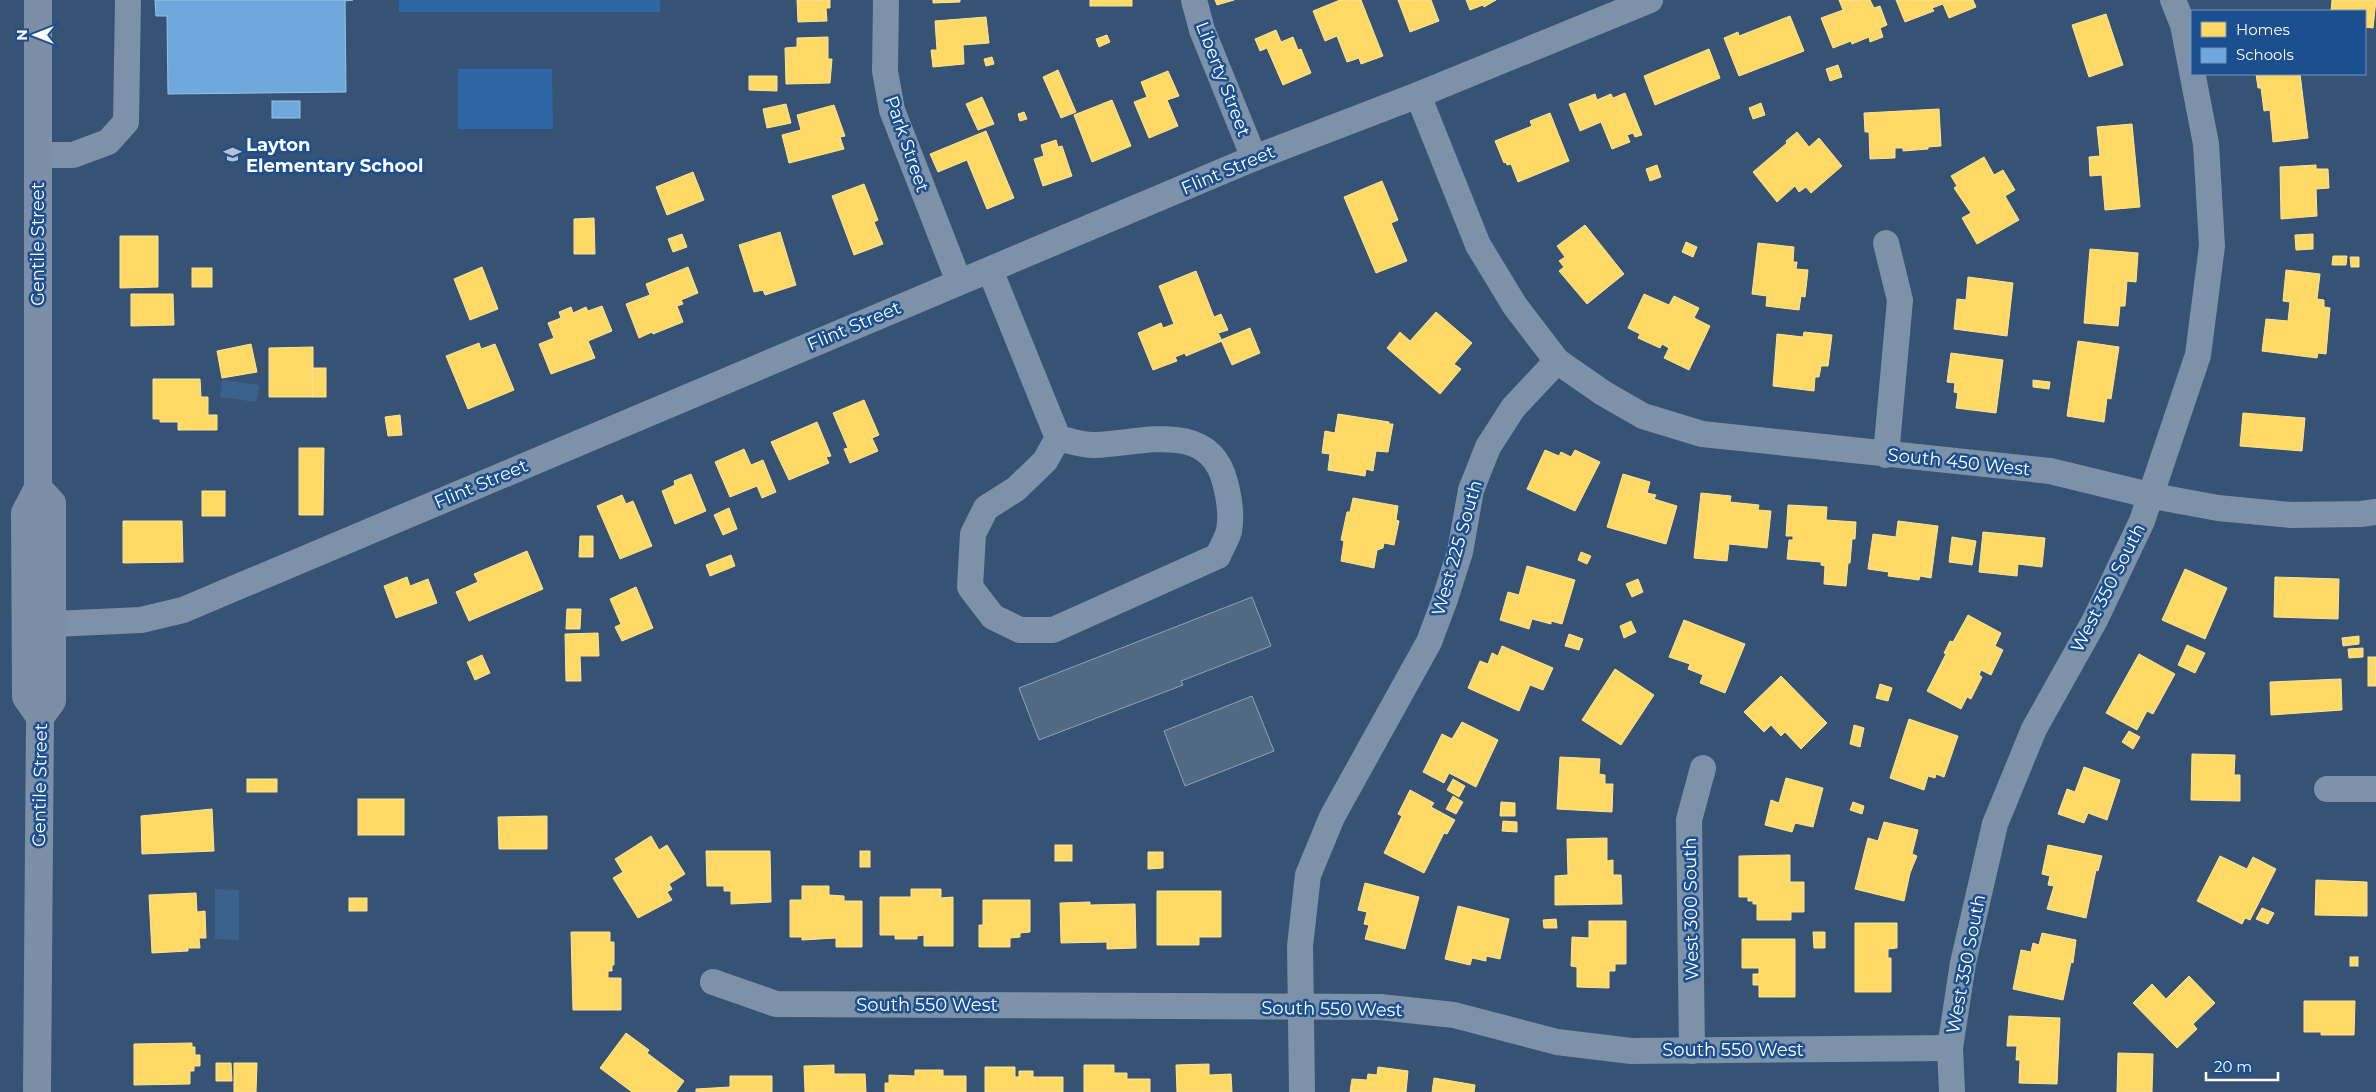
<svg xmlns="http://www.w3.org/2000/svg" width="2376" height="1092" font-family="Montserrat,sans-serif">
  <rect width="100%" height="100%" fill="#365274"/>
  <g fill="#2f66a5">
    <rect x="399" y="0" width="261" height="12"/>
    <polygon points="458,69 552,69 553,129 458,129"/>
  </g>
  <g fill="#3b618d">
    <polygon points="222,380 259,385 256,402 220,397"/>
    <polygon points="215,889 239,890 239,940 215,939"/>
  </g>
  <g fill="#ffd966" stroke="#ffe494">
    <polygon points="797,0 830,0 830,8 826,8 827,21 798,22"/>
    <polygon points="933,0 960,0 960,2 933,3"/>
    <rect x="1090" y="0" width="42" height="6"/>
    <polygon points="1215,0 1234,0 1217,5"/>
    <polygon points="1340,0 1361,0 1383,56 1361,64 1359,58 1347,62 1337,36 1325,41 1313,11"/>
    <polygon points="1398,0 1431,0 1439,21 1410,32"/>
    <polygon points="1466,0 1496,0 1484,7 1483,5 1470,10"/>
    <polygon points="1839,0 1870,0 1874,8 1880,6 1887,25 1880,28 1883,37 1870,42 1869,37 1852,44 1851,41 1833,48 1821,18 1843,10"/>
    <polygon points="1896,0 1973,0 1976,7 1949,18 1943,4 1932,8 1934,11 1905,22"/>
    <polygon points="2332,0 2376,0 2373,28 2365,27 2365,11 2331,11"/>
    <polygon points="2106,14 2123,65 2089,77 2072,25"/>
    <polygon points="1790,16 1804,51 1739,76 1724,38 1738,32 1739,36"/>
    <polygon points="986,17 989,43 963,45 964,64 933,67 931,50 937,50 935,21"/>
    <polygon points="1276,30 1281,42 1293,37 1298,50 1301,49 1311,73 1283,85 1267,48 1260,51 1255,39"/>
    <polygon points="1107,35 1110,42 1099,47 1096,39"/>
    <polygon points="828,37 828,59 832,59 830,83 786,84 785,48 797,47 797,38"/>
    <polygon points="1709,49 1720,78 1655,105 1644,76"/>
    <polygon points="992,57 994,64 986,66 984,59"/>
    <polygon points="1838,65 1842,77 1830,81 1826,69"/>
    <polygon points="1058,70 1076,112 1061,118 1043,77"/>
    <polygon points="1168,71 1179,96 1167,100 1178,126 1149,138 1134,102 1147,97 1141,82"/>
    <polygon points="2256,74 2300,74 2308,138 2273,142 2270,110 2264,111 2261,88 2258,88"/>
    <polygon points="749,76 777,76 777,91 749,90"/>
    <polygon points="1625,93 1642,135 1635,137 1633,133 1627,135 1630,142 1612,149 1601,122 1580,131 1569,104 1595,94 1597,100 1611,94 1613,98"/>
    <polygon points="982,97 994,124 978,130 966,104"/>
    <polygon points="1112,100 1131,146 1092,162 1074,115"/>
    <polygon points="1761,103 1765,115 1753,119 1749,108"/>
    <polygon points="786,104 791,123 767,128 763,109"/>
    <polygon points="834,105 845,136 840,137 844,149 789,163 782,135 801,130 797,115"/>
    <polygon points="1939,109 1941,146 1928,147 1928,149 1903,151 1903,148 1895,148 1895,158 1870,159 1869,132 1865,132 1864,113"/>
    <polygon points="1024,112 1027,119 1020,121 1018,114"/>
    <polygon points="1550,113 1569,161 1518,182 1511,164 1507,165 1506,162 1504,163 1495,141 1532,126 1530,121"/>
    <polygon points="2132,124 2140,207 2105,210 2102,175 2090,176 2089,157 2100,156 2097,127"/>
    <polygon points="986,131 1014,198 987,209 967,160 938,172 930,154"/>
    <polygon points="1797,132 1809,147 1819,138 1842,166 1811,193 1806,187 1799,192 1795,186 1777,202 1753,172 1787,143 1786,141"/>
    <polygon points="1056,140 1058,147 1062,146 1072,176 1043,186 1034,159 1044,156 1041,145"/>
    <polygon points="1984,157 1994,175 2003,170 2015,190 2005,196 2019,220 1977,244 1962,218 1971,213 1954,188 1957,186 1951,176"/>
    <polygon points="1657,165 1661,177 1650,181 1646,169"/>
    <polygon points="2316,165 2316,169 2328,169 2329,188 2316,189 2317,216 2281,219 2280,167"/>
    <polygon points="693,172 704,200 667,215 656,187"/>
    <polygon points="1382,181 1398,220 1391,223 1407,261 1376,273 1344,197"/>
    <polygon points="864,184 878,220 874,222 883,244 854,255 832,196"/>
    <polygon points="594,218 595,254 574,254 574,219"/>
    <polygon points="1585,225 1624,274 1587,304 1559,271 1564,267 1559,261 1565,257 1557,246"/>
    <polygon points="780,232 796,285 765,295 763,290 754,292 739,245"/>
    <polygon points="682,234 687,247 673,252 668,239"/>
    <polygon points="2313,234 2313,249 2296,250 2295,235"/>
    <polygon points="120,236 158,236 158,287 120,288"/>
    <polygon points="1686,242 1697,247 1693,257 1682,252"/>
    <polygon points="1758,243 1794,247 1793,262 1797,262 1796,269 1808,270 1805,297 1801,296 1799,310 1766,306 1767,296 1752,294"/>
    <polygon points="2090,249 2138,253 2136,282 2127,281 2125,306 2120,306 2118,326 2084,323"/>
    <polygon points="2333,256 2347,256 2346,265 2332,265"/>
    <polygon points="2350,257 2359,257 2359,267 2351,267"/>
    <polygon points="482,267 498,309 470,320 454,279"/>
    <polygon points="688,267 698,293 681,300 683,304 677,306 683,322 653,334 652,332 639,338 626,304 650,295 646,284"/>
    <rect x="192" y="268" width="20" height="19"/>
    <polygon points="2286,270 2320,274 2317,299 2324,300 2324,307 2330,308 2326,354 2318,353 2317,358 2262,351 2266,319 2288,321 2290,302 2283,301"/>
    <polygon points="1196,271 1214,317 1221,314 1228,330 1218,333 1222,341 1186,356 1185,353 1175,357 1177,361 1153,370 1138,333 1161,323 1163,328 1174,324 1159,286"/>
    <polygon points="1968,277 2013,283 2007,336 1954,329 1957,299 1966,300"/>
    <polygon points="131,294 173,294 174,325 131,326"/>
    <polygon points="1644,294 1669,305 1674,296 1699,308 1694,318 1710,326 1689,370 1664,358 1669,348 1662,344 1660,348 1638,338 1640,334 1628,328"/>
    <polygon points="602,306 612,331 588,341 595,358 551,374 539,344 554,338 548,323 561,318 559,312 571,307 573,313 586,307 588,311"/>
    <polygon points="1436,312 1472,343 1454,364 1461,369 1440,394 1387,348 1400,332 1410,341"/>
    <polygon points="1250,328 1260,353 1232,365 1221,340"/>
    <polygon points="1804,332 1832,335 1828,366 1821,366 1819,377 1815,377 1814,391 1773,386 1777,334 1803,337"/>
    <polygon points="2078,341 2119,347 2111,399 2107,398 2104,422 2067,416"/>
    <polygon points="479,343 481,349 495,344 514,390 468,409 446,356"/>
    <polygon points="251,344 257,372 222,378 217,351"/>
    <polygon points="313,347 313,397 269,397 269,348"/>
    <polygon points="1951,353 2003,360 1996,413 1956,408 1958,393 1954,392 1955,383 1947,382"/>
    <rect x="313" y="368" width="13" height="29"/>
    <polygon points="153,379 200,379 201,397 208,397 208,415 217,415 217,430 178,430 178,422 160,422 160,419 153,419"/>
    <polygon points="2033,380 2050,382 2049,389 2033,387"/>
    <polygon points="864,400 879,435 872,438 878,451 850,463 844,449 848,448 833,413"/>
    <polygon points="2243,413 2305,418 2302,451 2240,446"/>
    <polygon points="1338,414 1389,422 1389,424 1393,424 1388,452 1376,451 1373,471 1366,469 1365,476 1328,470 1330,454 1322,453 1325,431 1335,433"/>
    <polygon points="400,415 402,435 388,436 385,417"/>
    <polygon points="817,422 831,456 826,457 829,463 789,480 771,442"/>
    <polygon points="299,448 324,448 323,515 299,515"/>
    <polygon points="744,449 751,465 763,460 776,492 762,498 757,486 730,497 715,462"/>
    <polygon points="1545,450 1559,456 1561,452 1571,457 1575,450 1600,462 1575,511 1527,489"/>
    <polygon points="691,474 706,511 675,524 662,491 675,485 674,481"/>
    <polygon points="1623,474 1650,482 1647,493 1656,495 1654,499 1677,506 1666,544 1607,527"/>
    <rect x="202" y="491" width="23" height="25"/>
    <polygon points="1701,493 1731,496 1730,502 1759,505 1758,510 1771,511 1767,548 1729,544 1727,561 1694,558"/>
    <polygon points="622,495 626,504 633,501 652,546 620,559 597,506"/>
    <polygon points="1353,498 1398,506 1396,520 1399,521 1394,545 1384,543 1383,548 1377,550 1374,568 1341,561 1344,541 1341,540 1347,512 1350,512"/>
    <polygon points="1788,505 1827,507 1826,520 1856,522 1855,539 1852,539 1850,563 1848,563 1846,586 1824,584 1825,566 1821,565 1821,562 1787,559 1789,540 1793,540 1793,536 1786,536"/>
    <polygon points="729,508 737,529 723,535 714,515"/>
    <polygon points="123,521 182,521 183,562 123,563"/>
    <polygon points="1898,521 1938,526 1931,578 1920,576 1919,580 1888,576 1889,572 1868,569 1873,534 1896,537"/>
    <polygon points="1983,532 2045,538 2042,567 2018,564 2017,576 1979,572"/>
    <polygon points="580,536 593,536 593,557 579,557"/>
    <polygon points="1952,537 1976,541 1972,565 1949,562"/>
    <polygon points="527,551 543,589 469,621 456,592 478,582 474,574"/>
    <polygon points="1581,552 1591,556 1587,564 1578,560"/>
    <polygon points="731,555 735,566 710,576 706,565"/>
    <polygon points="1527,566 1575,580 1562,624 1551,621 1551,624 1532,619 1529,629 1500,620 1508,592 1519,595"/>
    <polygon points="2185,569 2227,588 2205,639 2162,620"/>
    <polygon points="407,577 410,586 428,579 437,603 396,618 384,586"/>
    <polygon points="2275,577 2339,579 2338,619 2274,617"/>
    <polygon points="1638,579 1643,592 1632,597 1626,584"/>
    <polygon points="636,587 653,628 622,641 615,627 621,624 610,599"/>
    <polygon points="567,609 581,609 580,629 566,629"/>
    <polygon points="1968,615 2001,633 1995,646 2003,650 1991,675 1981,670 1979,675 1982,677 1971,699 1967,697 1961,709 1927,691 1946,654 1944,653 1950,641 1953,642"/>
    <polygon points="1684,620 1745,644 1725,693 1700,683 1703,675 1688,669 1690,664 1669,657"/>
    <polygon points="1631,621 1636,632 1624,638 1620,626"/>
    <polygon points="598,633 599,656 580,656 581,681 566,681 565,634"/>
    <polygon points="1569,634 1583,639 1579,650 1565,646"/>
    <polygon points="2359,636 2359,644 2343,646 2342,638"/>
    <polygon points="2187,645 2205,653 2195,673 2178,665"/>
    <polygon points="1502,646 1553,668 1543,690 1530,685 1519,711 1468,688 1480,661 1488,664 1492,653 1498,656"/>
    <polygon points="2363,648 2363,657 2349,658 2348,649"/>
    <polygon points="2139,654 2175,674 2153,714 2147,711 2137,730 2106,713"/>
    <polygon points="482,655 490,673 475,680 467,662"/>
    <rect x="2368" y="657" width="8" height="29"/>
    <polygon points="1615,669 1654,695 1621,745 1582,720"/>
    <polygon points="1781,676 1827,723 1801,749 1785,732 1781,736 1771,725 1764,732 1744,712"/>
    <polygon points="2341,679 2342,710 2271,715 2270,682"/>
    <polygon points="1880,684 1892,688 1888,701 1876,698"/>
    <polygon points="1909,719 1958,736 1944,777 1936,774 1935,778 1928,776 1924,790 1890,778"/>
    <polygon points="1462,722 1498,740 1476,787 1449,773 1444,783 1423,772 1442,734 1452,739"/>
    <polygon points="1854,725 1864,728 1860,747 1850,744"/>
    <polygon points="2129,731 2140,737 2133,749 2122,742"/>
    <polygon points="2192,754 2235,755 2234,775 2240,775 2240,801 2191,800"/>
    <polygon points="1560,757 1600,759 1599,774 1605,775 1605,784 1613,784 1612,812 1557,809"/>
    <polygon points="2084,767 2120,780 2107,820 2088,813 2084,823 2058,814 2067,789 2075,792"/>
    <polygon points="1786,778 1823,788 1813,827 1795,823 1792,832 1765,825 1771,800 1779,803"/>
    <rect x="247" y="779" width="30" height="13"/>
    <polygon points="1453,779 1465,786 1459,797 1447,790"/>
    <polygon points="1410,790 1434,803 1431,807 1455,820 1447,834 1444,833 1424,873 1384,853 1402,816 1398,814"/>
    <polygon points="1453,796 1463,802 1456,814 1446,809"/>
    <rect x="358" y="799" width="46" height="36"/>
    <polygon points="1501,802 1515,803 1515,816 1500,816"/>
    <polygon points="1853,802 1864,806 1862,814 1850,810"/>
    <polygon points="212,809 214,851 142,854 141,816"/>
    <polygon points="547,816 547,849 499,849 498,817"/>
    <polygon points="1503,821 1517,822 1517,832 1502,831"/>
    <polygon points="1884,822 1918,830 1912,854 1917,856 1910,873 1904,901 1855,889 1868,838 1878,841"/>
    <polygon points="651,836 659,850 667,845 685,874 669,884 672,889 667,892 672,900 638,918 613,878 623,872 615,859"/>
    <polygon points="1607,838 1607,861 1613,860 1613,875 1621,875 1622,904 1555,905 1555,876 1568,875 1567,839"/>
    <rect x="1055" y="845" width="17" height="16"/>
    <polygon points="2048,845 2102,856 2098,871 2096,870 2086,918 2047,909 2054,886 2048,885 2050,876 2042,874"/>
    <polygon points="706,851 770,851 771,902 731,904 731,891 724,891 724,886 707,886"/>
    <rect x="860" y="851" width="10" height="16"/>
    <polygon points="1148,852 1163,852 1163,868 1148,869"/>
    <polygon points="1790,855 1790,882 1804,882 1804,912 1791,912 1791,920 1757,920 1757,904 1753,904 1753,901 1748,901 1748,897 1739,897 1739,856"/>
    <polygon points="2220,856 2247,869 2253,857 2276,869 2250,920 2245,918 2242,924 2197,901"/>
    <polygon points="2316,880 2367,882 2367,916 2315,915"/>
    <polygon points="1365,883 1419,897 1405,949 1365,939 1369,925 1364,924 1367,912 1358,910"/>
    <polygon points="802,886 829,886 829,895 844,896 844,901 862,901 862,947 836,947 836,938 802,940 802,937 790,937 790,900 802,900"/>
    <polygon points="911,889 941,889 941,898 953,897 953,946 924,946 924,935 917,936 917,939 895,939 895,935 880,935 880,897 911,897"/>
    <polygon points="1157,891 1221,891 1221,937 1199,937 1199,945 1157,945"/>
    <polygon points="196,893 197,912 205,911 206,938 199,938 200,948 188,948 188,951 152,953 149,895"/>
    <rect x="349" y="898" width="18" height="13"/>
    <polygon points="983,900 1030,900 1030,932 1020,933 1020,937 1010,938 1010,947 979,947 979,925 983,925"/>
    <polygon points="1090,902 1090,905 1135,904 1136,948 1107,949 1107,942 1061,943 1060,903"/>
    <polygon points="1458,906 1509,919 1500,959 1486,956 1486,961 1472,958 1470,965 1445,959"/>
    <polygon points="2262,908 2274,913 2268,924 2256,919"/>
    <polygon points="1556,919 1557,928 1544,928 1543,920"/>
    <polygon points="1589,921 1626,921 1626,964 1615,964 1615,971 1609,971 1609,988 1577,987 1577,967 1571,966 1572,937 1589,938"/>
    <polygon points="1855,923 1897,923 1897,948 1888,949 1888,958 1891,958 1891,992 1855,992"/>
    <polygon points="571,932 610,932 610,942 614,942 614,965 612,965 612,971 608,971 608,978 621,978 621,1010 573,1010"/>
    <polygon points="1813,932 1825,932 1825,948 1814,948"/>
    <polygon points="2042,933 2076,940 2073,963 2071,962 2063,1000 2013,989 2021,950 2031,952 2033,943 2039,945"/>
    <polygon points="1742,939 1795,939 1795,997 1759,997 1759,985 1753,985 1753,974 1759,974 1759,968 1742,968"/>
    <rect x="2350" y="957" width="8" height="9"/>
    <polygon points="2189,976 2215,1003 2193,1024 2197,1029 2177,1048 2133,1003 2152,984 2166,999"/>
    <polygon points="2304,1001 2355,1001 2354,1035 2321,1035 2321,1032 2304,1032"/>
    <polygon points="2009,1016 2060,1018 2057,1084 2019,1083 2020,1060 2016,1060 2017,1046 2007,1046"/>
    <polygon points="626,1033 649,1050 647,1053 684,1081 676,1092 632,1092 600,1068"/>
    <polygon points="192,1043 192,1047 195,1047 195,1055 200,1055 200,1066 194,1066 194,1071 190,1071 190,1084 134,1085 134,1044"/>
    <polygon points="2118,1053 2153,1054 2152,1092 2117,1092"/>
    <polygon points="216,1063 231,1063 232,1081 216,1081"/>
    <polygon points="234,1063 257,1063 256,1092 234,1092"/>
    <polygon points="1209,1064 1209,1075 1231,1074 1232,1092 1177,1092 1176,1065"/>
    <polygon points="834,1065 834,1074 865,1074 866,1092 805,1092 804,1066"/>
    <polygon points="1084,1065 1114,1065 1114,1073 1127,1073 1127,1079 1150,1079 1150,1092 1084,1092"/>
    <polygon points="985,1067 1015,1067 1015,1077 1019,1077 1019,1071 1033,1071 1033,1077 1063,1077 1063,1092 985,1092"/>
    <polygon points="1378,1067 1408,1071 1406,1092 1350,1092 1352,1079 1367,1080 1368,1074 1377,1075"/>
    <polygon points="915,1070 943,1070 943,1076 966,1076 966,1092 885,1092 885,1083 889,1083 889,1075 915,1076"/>
    <polygon points="730,1076 772,1076 772,1092 696,1092 696,1089 730,1087"/>
    <polygon points="1434,1078 1475,1085 1474,1092 1432,1092"/>
  </g>
  <g fill="#6fa8dc" stroke="#9ac2e6">
    <polygon points="155,0 353,0 345,1 346,92 168,94 167,16 156,16"/>
    <rect x="272" y="101" width="28" height="17"/>
  </g>
  <g fill="#526984" stroke="#92a2b6">
    <polygon points="1252,597 1271,646 1181,681 1183,685 1039,740 1019,688"/>
    <polygon points="1252,696 1274,751 1185,786 1164,731"/>
  </g>
  <g fill="none" stroke-linecap="round" stroke-linejoin="round">
    <g stroke="#7d92a8" stroke-width="26">
      <polyline points="886,0 885,71 892,110 959,282"/>
      <polyline points="1194,0 1202,30 1254,158"/>
      <polyline points="1418,95 1478,245 1515,306 1557,361 1603,393 1643,416 1702,434 2050,471 2153,496 2218,508 2291,515 2361,514 2376,512"/>
      <polyline points="39,155 73,155 108,142 126,122 128,0"/>
      <path d="M990 270 1058 438 1045 461 1016 489 986 508 973 534 970 587 993 617 1020 630H1053L1218 556C1221 548 1227 539 1229 531 1232 515 1229 497 1225 482 1209 420 1142 443 1096 445 1084 446 1070 441 1058 438"/>
      <polyline points="1886,455 1900,300 1886,243"/>
      <polyline points="53,624 141,620 183,610 1254,158 1418,95 1650,0"/>
      <polyline points="2327,789 2376,789"/>
      <polyline points="713,982 776,1004 1380,1007 1454,1015 1557,1042 1631,1051 1950,1048"/>
      <polyline points="1692,1051 1689,820 1703,768"/>
      <polyline points="1302,1092 1300,946 1308,875 1332,817 1429,642 1444,602 1460,552 1471,490 1488,447 1513,408 1557,361"/>
      <polyline points="1952,1092 1950,1048 1963,963 1995,824 2034,729 2095,620 2142,521 2198,355 2212,246 2206,144 2183,25 2173,0"/>
    </g>
    <g stroke="#7d8ea7" stroke-width="28">
      <polyline points="38,0 38,488 25,513 26,697 40,717"/>
      <polyline points="37,1092 40,717 52,701 52,503 38,488"/>
    </g>
  </g>
  <defs>
    <symbol id="school-bare" viewBox="-9 -9 18 18"><path d="M0-5L7-2L0 1L-7-2ZM-4 1L0 2.5L4 1V4Q0 6-4 4Z" fill="#b9c2ce" stroke="#1b4f8f" stroke-width="2.5" paint-order="stroke"/></symbol>
  </defs>
  <g fill-rule="evenodd">
    <use href="#school-bare" x="220" y="142" width="25" height="25"/>
  </g>
  <g text-anchor="middle" dominant-baseline="central" stroke-width="5" stroke-linejoin="round" paint-order="stroke">
    <g font-size="18" fill="#fff" stroke="#1b4f8f">
      <text transform="translate(1223 79) rotate(69)">Liberty Street</text>
      <text transform="translate(907 144) rotate(71)">Park Street</text>
      <text transform="translate(1228 170) rotate(-23)">Flint Street</text>
      <text transform="translate(38 244) rotate(-90)">Gentile Street</text>
      <text transform="translate(854 326) rotate(-23)">Flint Street</text>
      <text transform="translate(1959 462) rotate(6)">South 450 West</text>
      <text transform="translate(481 484) rotate(-23)">Flint Street</text>
      <text transform="translate(1457 548) rotate(-74)">West 225 South</text>
      <text transform="translate(2108 588) rotate(-63)">West 350 South</text>
      <text transform="translate(40 785) rotate(-89)">Gentile Street</text>
      <text transform="translate(1691 909) rotate(-91)">West 300 South</text>
      <text transform="translate(1966 964) rotate(-79)">West 350 South</text>
      <text x="927" y="1005">South 550 West</text>
      <text transform="translate(1332 1009) rotate(1)">South 550 West</text>
      <text x="1733" y="1050">South 550 West</text>
    </g>
    <g font-size="18" font-weight="bold" fill="#fff" stroke="#1b4f8f" text-anchor="start">
      <text x="246" y="145">Layton<tspan x="246" dy="21">Elementary School</tspan></text>
    </g>
  </g>
  <rect x="2191" y="10" width="175" height="65" fill="#1b4f8f" stroke="#7695bc"/>
  <rect x="2201" y="22" width="25" height="15" fill="#ffd966" stroke="#7695bc"/>
  <text x="2236" y="35" font-size="15" fill="#ffffff">Homes</text>
  <rect x="2201" y="48" width="25" height="15" fill="#6fa8dc" stroke="#7695bc"/>
  <text x="2236" y="60" font-size="15" fill="#ffffff">Schools</text>
  <g transform="translate(35 35) rotate(270)" stroke="#1b4f8f" stroke-width="4" paint-order="stroke">
  <path d="M0-4L9 19L0 12L-9 19Z" fill="#ffffff"/>
  <text y="-8" font-size="14" font-weight="bold" text-anchor="middle" fill="#ffffff">N</text>
  </g>
  <path d="M2206 1072v8h72v-8" fill="none" stroke="#ffffff" stroke-width="2.5"/>
  <text x="2214" y="1072" font-size="15" fill="#ffffff" stroke="#1b4f8f" stroke-width="4" paint-order="stroke">20 m</text>
</svg>
